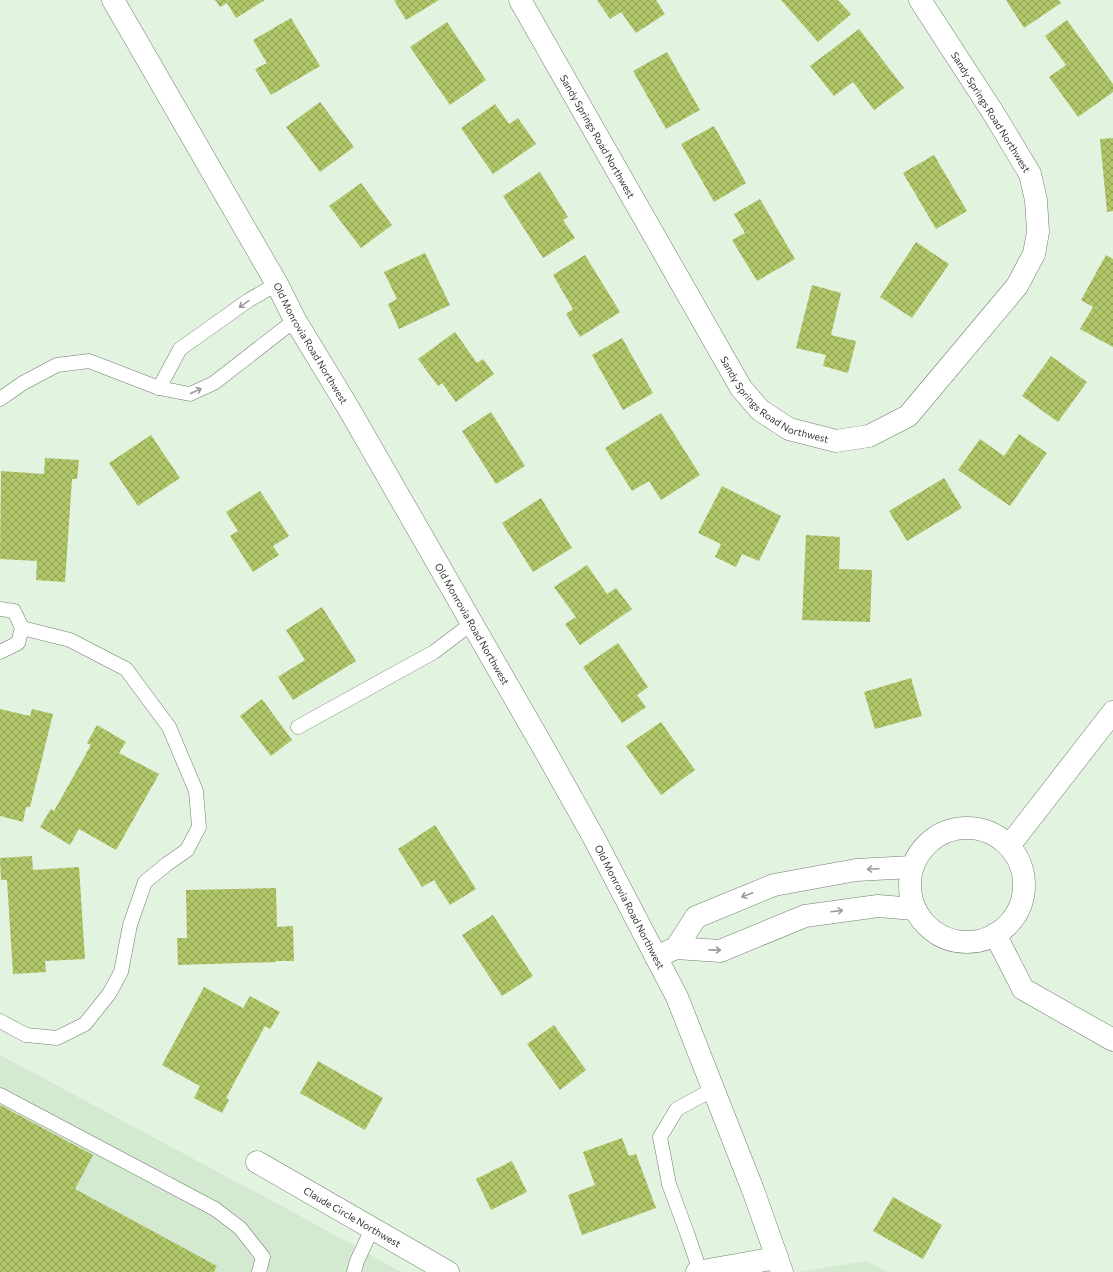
<svg xmlns="http://www.w3.org/2000/svg" width="1113" height="1272" font-family="Commissioner,sans-serif">
  <defs>
    <pattern id="building-cross-hatch" width="8" height="8" patternUnits="userSpaceOnUse"><rect width="8" height="8" fill="#b0c669"/><path d="M0 0l8 8M0 8l8-8" fill="none" stroke="#90a257"/></pattern>
  </defs>
  <rect width="100%" height="100%" fill="#e2f3e0"/>
  <g fill="#d3e9d0">
    <polygon points="0,1055 313,1223 401,1272 0,1272"/>
    <polygon points="867,1261 888,1272 799,1272"/>
  </g>
  <g fill="url(#building-cross-hatch)">
    <polygon points="215,0 265,0 236,18 227,3 220,7"/>
    <polygon points="394,0 439,0 406,20"/>
    <polygon points="597,0 656,0 665,14 636,33 621,12 610,19"/>
    <polygon points="781,0 838,0 851,14 818,42"/>
    <polygon points="1006,0 1059,0 1061,3 1024,28"/>
    <polygon points="291,18 320,66 271,95 255,69 267,63 253,40"/>
    <polygon points="1067,20 1113,84 1113,92 1078,117 1049,77 1066,65 1045,36"/>
    <polygon points="447,22 486,80 450,105 410,47"/>
    <polygon points="859,29 904,88 874,110 853,82 834,96 810,66"/>
    <polygon points="667,52 700,110 666,129 633,71"/>
    <polygon points="320,102 354,147 320,172 286,127"/>
    <polygon points="495,104 509,124 518,118 536,144 493,174 461,128"/>
    <polygon points="714,126 746,183 714,202 681,144"/>
    <polygon points="1113,138 1113,211 1107,212 1100,139"/>
    <polygon points="934,155 967,211 936,229 903,173"/>
    <polygon points="540,172 568,217 563,220 575,238 543,258 503,196"/>
    <polygon points="361,183 392,225 361,248 329,206"/>
    <polygon points="760,199 795,259 757,281 732,240 745,233 734,214"/>
    <polygon points="916,242 949,264 912,318 880,297"/>
    <polygon points="425,253 450,305 399,329 388,304 397,299 384,272"/>
    <polygon points="585,255 620,312 580,337 566,314 573,309 553,275"/>
    <polygon points="1106,255 1113,259 1113,347 1080,329 1093,307 1081,300"/>
    <polygon points="812,285 841,293 831,335 856,341 848,373 823,366 826,355 796,348"/>
    <polygon points="455,332 477,363 483,359 494,374 456,402 442,383 438,386 418,359"/>
    <polygon points="622,338 653,393 623,410 592,355"/>
    <polygon points="1051,356 1087,382 1058,422 1022,396"/>
    <polygon points="491,412 525,466 496,484 462,431"/>
    <polygon points="661,413 700,475 661,500 649,481 632,491 605,448"/>
    <polygon points="1019,434 1047,453 1010,506 958,470 980,439 1004,456"/>
    <polygon points="151,435 180,478 138,506 109,463"/>
    <polygon points="45,458 79,460 77,479 72,479 65,582 36,580 37,561 0,559 1,471 44,474"/>
    <polygon points="944,478 962,508 907,541 889,511"/>
    <polygon points="722,486 781,516 759,561 742,554 736,567 715,557 721,544 698,533"/>
    <polygon points="260,491 289,536 273,546 279,555 253,572 230,536 238,531 226,512"/>
    <polygon points="541,498 572,548 533,572 502,523"/>
    <polygon points="806,535 840,537 839,569 872,570 870,622 802,620"/>
    <polygon points="587,565 607,594 616,588 632,609 580,645 565,624 576,617 554,587"/>
    <polygon points="322,607 356,661 293,700 278,677 305,660 286,630"/>
    <polygon points="618,643 648,687 637,695 646,707 622,723 583,667"/>
    <polygon points="911,678 922,716 875,729 864,692"/>
    <polygon points="262,699 292,740 271,756 240,716"/>
    <polygon points="0,709 30,716 32,709 53,714 30,807 26,807 23,822 0,816"/>
    <polygon points="661,722 695,770 661,795 626,746"/>
    <polygon points="97,725 126,742 119,753 159,774 116,850 79,829 70,845 40,827 51,809 54,811 91,745 87,743"/>
    <polygon points="435,825 476,889 450,905 434,880 422,887 398,849"/>
    <polygon points="32,856 33,870 79,867 85,959 45,961 46,972 13,974 7,880 1,880 0,858"/>
    <polygon points="276,888 277,927 293,926 294,961 276,961 276,962 178,965 177,938 187,938 186,890"/>
    <polygon points="493,915 533,976 502,996 462,935"/>
    <polygon points="204,987 243,1008 250,996 280,1012 270,1029 265,1026 226,1098 229,1100 222,1113 194,1098 200,1086 162,1065"/>
    <polygon points="554,1025 586,1070 560,1090 527,1044"/>
    <polygon points="318,1061 383,1098 365,1130 300,1093"/>
    <polygon points="0,1105 93,1155 75,1189 217,1266 214,1272 0,1272"/>
    <polygon points="622,1138 629,1156 636,1154 656,1208 582,1235 568,1195 595,1185 583,1152"/>
    <polygon points="512,1161 527,1192 491,1210 476,1179"/>
    <polygon points="893,1197 942,1225 923,1259 873,1231"/>
  </g>
  <g fill="none" stroke-linecap="round" stroke-linejoin="round">
    <defs>
      <g id="lane">
        <polyline points="159,388 180,349 249,300 277,284"/>
        <polyline points="0,399 23,383 57,365 89,361 159,388 190,394 214,383 295,320"/>
        <polyline points="0,609 14,611 22,628 18,643 0,652"/>
        <polyline points="298,727 434,652 471,624"/>
        <polyline points="0,1021 26,1035 57,1038 85,1024 109,994 121,972 130,925 145,882 167,864 187,850 199,827 196,791 169,727 126,669 70,640 22,628"/>
        <polyline points="0,1095 215,1209 240,1228 263,1257 259,1272"/>
        <polyline points="700,1271 687,1233 669,1184 660,1137 677,1109 714,1089"/>
        <polyline points="354,1272 357,1261 372,1229"/>
      </g>
      <g id="street">
        <path id="s1" d="M520 0 741 388 760 410 789 429 836 441 869 436 908 416 1017 286 1034 254 1038 232 1036 200 1030 174 994 114 920 0"/>
        <circle cx="967" cy="885" r="57"/>
        <polyline points="1009,846 1113,712"/>
        <polyline points="995,934 1023,989 1113,1040"/>
        <polyline points="676,948 696,917 774,885 856,870 912,867"/>
        <polyline points="656,957 676,948 720,951 805,916 878,906 915,909"/>
        <path id="s2" d="M257 1162 448 1272"/>
        <polyline points="697,1272 777,1258"/>
      </g>
      <g id="secondary">
        <path id="s3" d="M113 0 277 284 295 320 349 409 547 754 594 838 677 997 753 1190 782 1272"/>
      </g>
    </defs>
    <use href="#lane" stroke="#707f6e" stroke-width="15"/>
    <use href="#street" stroke="#707f6e" stroke-width="23"/>
    <use href="#secondary" stroke="#707f6e" stroke-width="23"/>
    <use href="#lane" stroke="#fff" stroke-width="14"/>
    <use href="#street" stroke="#fff" stroke-width="22"/>
    <use href="#secondary" stroke="#fff" stroke-width="22"/>
  </g>
  <defs><path id="oneway-shaft" d="M-6 0H5M1.5-3L5.5 0L1.5 3" fill="none" stroke-width="1.6" stroke-linecap="round" stroke-linejoin="round"/></defs>
  <g stroke="#999c98">
    <use href="#oneway-shaft" transform="translate(244 304) rotate(145)"/>
    <use href="#oneway-shaft" transform="translate(196 391) rotate(-25)"/>
    <use href="#oneway-shaft" transform="translate(873 869) rotate(177)"/>
    <use href="#oneway-shaft" transform="translate(747 895) rotate(159)"/>
    <use href="#oneway-shaft" transform="translate(837 911) rotate(-7)"/>
    <use href="#oneway-shaft" transform="translate(715 950) rotate(1)"/>
  </g>
  <g text-anchor="middle" dominant-baseline="central" stroke-width="3" stroke-linejoin="round" paint-order="stroke">
    <g font-size="10" fill="#333932" stroke="#fff">
      <text transform="translate(991 112) rotate(58)">Sandy Springs Road Northwest</text>
      <text stroke="none"><textPath href="#s1" startOffset="157">Sandy Springs Road Northwest</textPath></text>
      <text stroke="none"><textPath href="#s3" startOffset="396">Old Monrovia Road Northwest</textPath></text>
      <text stroke="none"><textPath href="#s1" startOffset="481">Sandy Springs Road Northwest</textPath></text>
      <text stroke="none"><textPath href="#s3" startOffset="720">Old Monrovia Road Northwest</textPath></text>
      <text stroke="none"><textPath href="#s3" startOffset="1044">Old Monrovia Road Northwest</textPath></text>
      <text stroke="none"><textPath href="#s2" startOffset="110">Claude Circle Northwest</textPath></text>
    </g>
  </g>
</svg>
